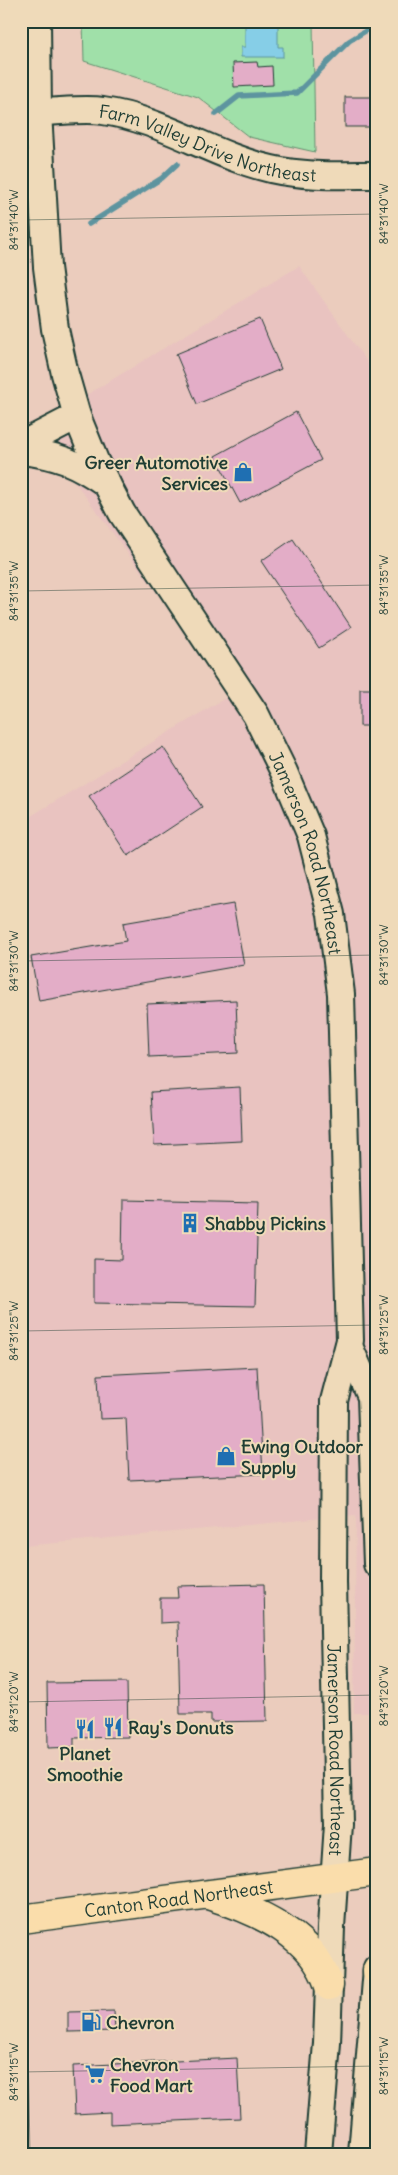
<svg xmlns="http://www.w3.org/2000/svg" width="398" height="2175" font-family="Delius,sans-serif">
  <rect width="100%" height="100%" fill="#ebccbd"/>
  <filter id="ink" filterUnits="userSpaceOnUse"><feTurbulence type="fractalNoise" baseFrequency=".02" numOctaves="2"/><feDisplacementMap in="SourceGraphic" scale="10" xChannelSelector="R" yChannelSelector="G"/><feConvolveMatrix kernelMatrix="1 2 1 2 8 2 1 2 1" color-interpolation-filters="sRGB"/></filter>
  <g filter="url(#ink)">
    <polygon fill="#e9c3c0" points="299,266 377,376 377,1713 354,1713 356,1515 24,1546 21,1499 21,822 232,694 34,427"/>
    <polygon fill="#a0e0a9" stroke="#608e6e" points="83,21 313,21 315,152 249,137 198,97 84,61"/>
    <polygon fill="#86cee7" stroke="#5d949f" points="245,21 278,21 278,47 283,47 283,57 241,57 241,47 245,47"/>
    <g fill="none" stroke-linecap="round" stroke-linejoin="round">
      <g stroke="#5d949f" stroke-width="5.5">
        <polyline points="216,114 239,96 297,93 349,41 377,24"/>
        <polyline points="89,224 162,178 177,164"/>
      </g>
    </g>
    <g fill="#e3adc7" stroke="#1f3d34">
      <polygon points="257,62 258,67 272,66 273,85 234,87 233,63"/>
      <rect x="345" y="97" width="32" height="30"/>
      <polygon points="260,319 281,369 197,404 176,354"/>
      <polygon points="296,412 321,460 240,503 215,456"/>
      <polygon points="293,539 351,627 319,648 261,561"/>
      <rect x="360" y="689" width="17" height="37"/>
      <polygon points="163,747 202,807 128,856 89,796"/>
      <polygon points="233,904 244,965 39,1001 31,957 126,941 123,923"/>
      <polygon points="236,1000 238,1053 149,1057 147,1004"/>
      <polygon points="240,1087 242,1141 154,1145 151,1092"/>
      <polygon points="123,1200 258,1203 255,1306 94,1303 94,1259 122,1260"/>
      <polygon points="257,1367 263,1474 129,1480 126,1418 100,1419 98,1375"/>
      <polygon points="264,1584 267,1721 211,1722 211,1714 180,1714 178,1622 160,1623 160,1598 178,1598 177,1586"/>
      <polygon points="127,1682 128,1737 74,1738 74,1747 48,1748 47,1683"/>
      <polygon points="114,2011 115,2031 68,2032 68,2012"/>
      <polygon points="237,2058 240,2118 110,2124 110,2112 75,2114 73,2066"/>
    </g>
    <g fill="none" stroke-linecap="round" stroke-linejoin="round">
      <defs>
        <g id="minor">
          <path id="s1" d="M37 21 38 112 47 267 55 329 65 374 77 416 96 463 122 513 256 715 284 772 311 836 331 914 341 994 350 1340 334 1401 333 1582 338 1824 331 1927 327 2043 318 2154"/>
          <path id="s2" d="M38 112C57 112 86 108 103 111 162 119 213 156 271 169 306 177 342 175 377 175"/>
          <polyline points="21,445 77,416"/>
          <path d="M21 451C58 455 77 463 107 484"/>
          <polyline points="349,1346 371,1397 377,1564"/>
          <polyline points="362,2154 377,1968"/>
        </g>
        <g id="major">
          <path d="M211 1896C258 1911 313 1935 329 1986"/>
          <path id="s3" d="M21 1919 377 1872"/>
          <polyline points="377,1971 377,1970"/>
        </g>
      </defs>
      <use href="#minor" stroke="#1f3d34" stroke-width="30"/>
      <use href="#major" stroke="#1f3d34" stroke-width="31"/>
      <use href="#minor" stroke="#efdab9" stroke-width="26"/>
      <use href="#major" stroke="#faddab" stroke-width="28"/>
    </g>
  </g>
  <path fill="none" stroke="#1f3d34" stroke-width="1" stroke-opacity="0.45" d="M21 220 377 214M21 591 377 585M21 961 377 955M21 1331 377 1325M21 1630 30 2154M21 1702 377 1695M21 2072 377 2066"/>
  <defs>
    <symbol id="shop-bare" viewBox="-9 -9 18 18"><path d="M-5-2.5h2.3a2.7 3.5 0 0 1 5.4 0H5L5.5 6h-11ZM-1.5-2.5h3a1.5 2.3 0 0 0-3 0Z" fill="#1f6fb2" stroke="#efdab9" stroke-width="2.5" paint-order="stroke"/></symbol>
    <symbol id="building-bare" viewBox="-9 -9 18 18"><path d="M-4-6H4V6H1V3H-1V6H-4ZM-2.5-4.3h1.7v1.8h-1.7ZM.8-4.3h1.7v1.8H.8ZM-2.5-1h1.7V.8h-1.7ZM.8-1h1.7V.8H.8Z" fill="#1f6fb2" stroke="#efdab9" stroke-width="2.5" paint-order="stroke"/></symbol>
    <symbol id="restaurant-bare" viewBox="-9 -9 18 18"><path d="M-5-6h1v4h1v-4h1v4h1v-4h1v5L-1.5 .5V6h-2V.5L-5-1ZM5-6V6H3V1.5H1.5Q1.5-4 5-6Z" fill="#1f6fb2" stroke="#efdab9" stroke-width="2.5" paint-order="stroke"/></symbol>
    <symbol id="fuel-bare" viewBox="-9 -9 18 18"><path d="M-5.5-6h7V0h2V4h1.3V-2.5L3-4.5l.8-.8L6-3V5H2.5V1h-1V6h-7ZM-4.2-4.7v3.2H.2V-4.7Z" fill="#1f6fb2" stroke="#efdab9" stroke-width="2.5" paint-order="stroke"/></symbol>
    <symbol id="supermarket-bare" viewBox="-9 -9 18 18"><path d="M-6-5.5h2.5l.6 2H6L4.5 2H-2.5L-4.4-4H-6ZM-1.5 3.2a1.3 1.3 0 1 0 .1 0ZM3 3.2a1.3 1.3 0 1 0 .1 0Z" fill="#1f6fb2" stroke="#efdab9" stroke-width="2.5" paint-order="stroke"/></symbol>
  </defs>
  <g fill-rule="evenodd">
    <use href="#shop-bare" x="229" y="458" width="28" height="28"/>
    <use href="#building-bare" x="176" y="1209" width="28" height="28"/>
    <use href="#shop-bare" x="212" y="1442" width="28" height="28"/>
    <use href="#restaurant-bare" x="99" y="1713" width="28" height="28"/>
    <use href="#restaurant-bare" x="71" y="1715" width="28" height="28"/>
    <use href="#fuel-bare" x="77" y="2008" width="28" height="28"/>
    <use href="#supermarket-bare" x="81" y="2060" width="28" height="28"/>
  </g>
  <g text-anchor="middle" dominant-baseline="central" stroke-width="4" stroke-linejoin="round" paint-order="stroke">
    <g font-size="18" fill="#1f3d34" stroke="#efdab9">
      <text stroke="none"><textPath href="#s2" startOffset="175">Farm Valley Drive Northeast</textPath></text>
      <text stroke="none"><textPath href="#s1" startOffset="896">Jamerson Road Northeast</textPath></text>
      <text stroke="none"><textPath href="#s1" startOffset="1800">Jamerson Road Northeast</textPath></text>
      <text stroke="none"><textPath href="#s3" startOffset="159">Canton Road Northeast</textPath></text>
    </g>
    <g font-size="18" font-weight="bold" fill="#1f3d34" stroke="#efdab9" text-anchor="start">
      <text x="228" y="462" text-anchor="end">Greer Automotive<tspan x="228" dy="21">Services</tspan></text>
      <text x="205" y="1223">Shabby Pickins</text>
      <text x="241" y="1446">Ewing Outdoor<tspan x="241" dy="21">Supply</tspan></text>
      <text x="128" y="1727">Ray's Donuts</text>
      <text x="85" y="1753" text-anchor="middle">Planet<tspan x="85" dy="21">Smoothie</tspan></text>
      <text x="106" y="2022">Chevron</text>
      <text x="110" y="2064">Chevron<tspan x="110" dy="21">Food Mart</tspan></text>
    </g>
  </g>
  <rect width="398" height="2175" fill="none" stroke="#efdab9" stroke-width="55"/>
  <rect x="28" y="28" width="342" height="2120" fill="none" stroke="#1f3d34" stroke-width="2"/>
  <g font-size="12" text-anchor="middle" fill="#1f3d34">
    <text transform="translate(384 214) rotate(-90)" y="4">84°31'40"W</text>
    <text transform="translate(14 220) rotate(-90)" y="4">84°31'40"W</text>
    <text transform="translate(384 585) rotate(-90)" y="4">84°31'35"W</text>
    <text transform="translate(14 591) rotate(-90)" y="4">84°31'35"W</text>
    <text transform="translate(384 955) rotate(-90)" y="4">84°31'30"W</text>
    <text transform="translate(14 961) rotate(-90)" y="4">84°31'30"W</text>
    <text transform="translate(384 1325) rotate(-90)" y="4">84°31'25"W</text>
    <text transform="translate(14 1331) rotate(-90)" y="4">84°31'25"W</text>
    <text transform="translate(384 1696) rotate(-90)" y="4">84°31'20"W</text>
    <text transform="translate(14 1702) rotate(-90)" y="4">84°31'20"W</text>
    <text transform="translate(384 2066) rotate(-90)" y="4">84°31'15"W</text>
    <text transform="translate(14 2072) rotate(-90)" y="4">84°31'15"W</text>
  </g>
</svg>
